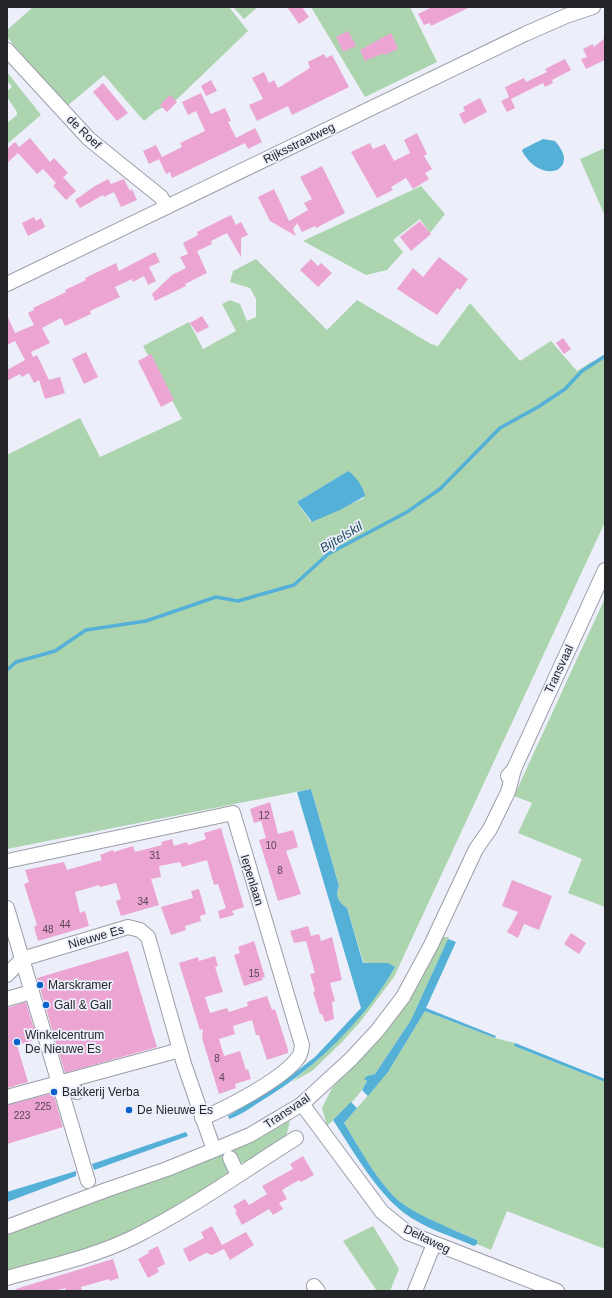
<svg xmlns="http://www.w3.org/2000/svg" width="612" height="1298" font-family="Arial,sans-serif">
  <rect width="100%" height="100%" fill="#eceffa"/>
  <g fill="#acd5af" fill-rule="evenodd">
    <polygon points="33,7 229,7 248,31 173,103 157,110 144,121 104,75 66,107 7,37 7,30"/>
    <polygon points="233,7 258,7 244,19"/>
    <polygon points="311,7 410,7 437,62 365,97"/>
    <polygon points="7,72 41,115 7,144 7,123 17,115 17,112 7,97 7,91 12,87 7,81"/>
    <polygon points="605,148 605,216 580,159"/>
    <polygon points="421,186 445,214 430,233 420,219 393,240 403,252 387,270 366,275 303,241"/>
    <path d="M256 259 327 330 357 300 431 344 438 346 470 303 520 361 551 341 577 371 593 361 605 358V522L394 977 360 1022 343 1041 312 1071 292 1082C331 1049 369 1012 395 967L364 964 347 908C338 902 335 896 339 886L311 789 7 849V455L80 418 100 457 182 419 143 346 189 322 203 349 236 331 222 304 230 300 240 304 247 321 256 317V299L250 288 230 282 233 271ZM348 471 364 498 314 521H310L297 502Z"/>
    <polygon points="605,598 605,907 568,893 582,859 518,833 532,803 514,796"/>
    <path d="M441 937H449L411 1020 375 1074 367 1076C368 1091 338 1115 327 1126L322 1108 332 1088 361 1057Z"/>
    <path d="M425 1011 495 1038 515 1043 514 1046 605 1082V1249L507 1211 491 1250 477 1244V1240C456 1230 421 1218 403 1204 379 1186 360 1148 344 1123L388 1072Z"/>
    <polygon points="290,1121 286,1137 246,1163 239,1162 232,1151 273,1130 283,1123"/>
    <polygon points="222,1155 228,1173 220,1180 119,1240 7,1273 7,1234 12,1231"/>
    <polygon points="373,1226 399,1269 390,1291 377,1291 343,1241"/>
  </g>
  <g fill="#54b0d6">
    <path d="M543 139 555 141C562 149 570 162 557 170 543 175 529 164 522 151L523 149Z"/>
    <path d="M348 471C355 475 364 488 365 496L342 509 312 522 297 502Z"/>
    <path d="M311 789 339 886C335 896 338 902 347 908L363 963H388L395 967C364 1022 312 1071 258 1103 249 1109 239 1116 229 1119L228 1116 279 1085 315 1057 361 1008 297 792Z"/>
    <polygon points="448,939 456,942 426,1008 496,1036 495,1038 425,1011 388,1072 368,1096 362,1090 367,1081 364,1079 367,1076 375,1074 411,1020"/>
    <polygon points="515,1043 605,1079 605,1082 514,1046"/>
    <path d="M351 1102 357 1108 344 1123C360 1148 379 1186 403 1204 423 1218 455 1230 477 1240V1244L474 1246C451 1236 424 1228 404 1213 374 1189 354 1152 333 1120Z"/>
    <polygon points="186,1132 188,1136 94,1170 92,1164"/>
    <polygon points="76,1171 76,1176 7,1202 7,1192"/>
  </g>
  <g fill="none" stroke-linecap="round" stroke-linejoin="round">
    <polyline stroke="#54b0d6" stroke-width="3.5" points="7,670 16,662 55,651 86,630 146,621 216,597 238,601 294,585 328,554 407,512 440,489 500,428 538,407 565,389 582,371 605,356"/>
  </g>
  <g fill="#eca4d3">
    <polygon points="287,7 302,7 309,17 299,24"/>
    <polygon points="432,7 470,7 431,26 430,23 424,25 418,14"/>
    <polygon points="348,31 356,46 343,52 336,37"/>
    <polygon points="391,33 398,49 385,55 384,53 365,61 360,50"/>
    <polygon points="605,38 605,60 586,69 581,59 587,57 583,49 593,44 594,47"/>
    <polygon points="324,54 326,58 332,55 349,87 292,115 288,106 257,121 249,105 263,99 252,78 264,72 269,83 274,80 278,88 310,68 308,62"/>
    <polygon points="565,59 571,70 552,80 553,83 545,87 543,83 511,99 515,108 507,112 501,101 509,97 505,87 524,78 526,82 547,72 545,69"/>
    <polygon points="211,80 217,91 206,96 201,86"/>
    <polygon points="103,83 128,113 117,121 93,92"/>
    <polygon points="201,93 211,114 225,108 231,121 228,122 236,138 255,128 262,142 248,149 245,143 172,178 170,172 166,174 159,159 149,164 143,151 156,145 162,157 182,147 180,143 205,131 196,111 188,115 182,102"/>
    <polygon points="170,95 177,102 167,112 160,105"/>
    <polygon points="480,98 487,112 464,124 459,114 465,111 463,107"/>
    <polygon points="417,133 427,154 424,156 432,169 425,173 429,179 413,189 406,178 391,187 393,190 377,198 351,152 370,143 373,149 385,144 394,161 410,153 404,140"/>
    <polygon points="30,138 50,162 54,158 68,173 63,177 76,191 66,200 53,186 56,183 43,169 37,174 18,153 7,163 7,149 15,142 19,147"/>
    <polygon points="322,166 345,213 316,228 315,226 302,232 297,223 293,229 296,236 270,221 258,197 274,189 289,221 308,210 304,203 312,199 300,177"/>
    <polygon points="108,179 111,184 124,179 130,191 132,189 137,200 121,207 114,192 104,197 103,195 80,208 75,200 95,186"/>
    <polygon points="231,215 236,225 241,222 248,235 241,238 241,257 227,233 211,241 212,244 197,251 207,273 185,284 186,286 155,301 152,294 172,275 186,268 180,257 188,254 183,243 198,235 197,232"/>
    <polygon points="34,217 36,221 41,218 45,227 28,236 22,223"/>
    <polygon points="420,221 431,234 411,251 400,237"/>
    <polygon points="155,252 160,262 149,267 156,281 148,285 144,276 133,282 132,279 115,287 120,297 90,311 91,314 65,326 61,318 42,328 50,343 31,352 33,357 37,355 49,380 60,377 65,393 45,399 39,380 34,383 29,373 22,377 20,374 7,381 7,370 25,360 15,341 7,345 7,315 15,333 34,325 28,313 34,310 33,308 66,292 65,290 86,280 85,278 116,263 119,271"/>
    <polygon points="439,257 468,279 460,290 457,288 437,315 397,289 413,268 423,277"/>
    <polygon points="311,259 318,266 321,263 332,273 318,287 300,270"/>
    <polygon points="202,316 209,327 197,333 190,323"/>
    <polygon points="563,338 571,349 564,354 556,343"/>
    <polygon points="86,352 98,377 84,384 72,359"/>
    <polygon points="151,354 174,400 161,407 138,361"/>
    <polygon points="270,802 278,834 293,830 298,847 286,851 301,894 278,901 259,840 266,838 261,821 254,823 250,809"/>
    <polygon points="221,828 244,907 232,911 234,915 220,919 218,911 226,908 218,884 214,885 207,860 182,867 180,862 159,866 161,877 151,879 159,905 121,916 116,901 121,899 116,883 100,887 99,885 75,892 80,913 85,911 89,926 38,941 34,927 37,925 24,884 29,882 25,870 64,862 67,870 102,860 100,855 113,850 114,852 133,846 135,852 162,845 161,842 172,839 174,846 187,842 188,845 206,839 204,833"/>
    <polygon points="512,880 552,896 539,930 524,924 518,938 507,932 518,912 502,906"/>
    <polygon points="199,889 206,914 200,916 201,921 185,926 186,930 171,935 161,907 193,898 191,891"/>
    <polygon points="308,926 311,936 319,934 321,941 332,937 342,980 330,983 335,1001 332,1002 334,1019 325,1022 322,1014 320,1014 313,992 315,991 310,974 315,973 306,941 294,943 290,931"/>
    <polygon points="571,933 586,943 579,954 564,944"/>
    <polygon points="254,941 265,977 262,978 263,980 244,986 234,955 240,953 238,947"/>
    <polygon points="128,951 157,1047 65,1073 37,978"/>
    <polygon points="215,956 218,966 215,967 223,992 205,997 210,1013 227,1008 229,1012 248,1006 247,1002 267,996 272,1010 275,1009 288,1050 288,1053 267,1060 259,1035 256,1035 252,1020 233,1026 235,1034 219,1039 224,1056 240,1051 246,1070 248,1069 251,1079 235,1084 236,1088 219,1094 202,1038 203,1029 200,1030 179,963 198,957 199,961"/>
    <polygon points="26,1002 37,1039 17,1045 28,1082 7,1088 7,1008"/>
    <polygon points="53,1093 63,1127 7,1144 7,1105"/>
    <polygon points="303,1156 314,1175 301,1182 299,1180 282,1190 287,1199 279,1203 283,1209 273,1215 269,1209 242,1225 235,1212 237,1211 233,1206 245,1199 249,1205 267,1194 262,1186 293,1169 290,1164"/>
    <polygon points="212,1226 222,1245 246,1232 254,1245 230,1260 224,1249 212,1255 206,1253 189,1262 183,1249 204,1238 201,1232"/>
    <polygon points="158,1246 165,1264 157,1268 159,1272 148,1278 138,1259 149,1253 148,1251"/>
    <polygon points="113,1259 119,1278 110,1281 109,1279 81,1287 82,1291 66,1291 65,1288 55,1291 17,1291 16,1289"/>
  </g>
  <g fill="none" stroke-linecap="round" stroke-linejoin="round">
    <defs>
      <g id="minor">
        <polyline points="7,50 89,139 161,197 167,207"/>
        <polyline points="7,284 525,34 566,16 593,7"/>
        <polyline points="508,776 514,769 605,570"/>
        <path d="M7 861 233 813 302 1045C301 1051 301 1055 297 1059 282 1079 226 1109 202 1118"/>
        <polyline points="7,908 88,1181"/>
        <polyline points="7,975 22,959 128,927 140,930 148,937 184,1064 214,1150"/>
        <polyline points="7,999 31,992"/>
        <polyline points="59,1082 69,1086 77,1092"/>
        <polyline points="7,1097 180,1050"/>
        <polyline points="302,1104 382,1212 408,1233 557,1291"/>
        <polyline points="230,1158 238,1175"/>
        <polyline points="7,1227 106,1190 167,1169 214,1150 250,1135 302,1104 351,1059 377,1031 403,997 431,945 476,849 490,829 508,792 514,769"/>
        <path d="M7 1278C49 1266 93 1257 132 1238 189 1210 242 1172 296 1138"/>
        <polyline points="314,1286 318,1291"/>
        <polyline points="415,1291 434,1244"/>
      </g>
    </defs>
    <use href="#minor" stroke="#9b9ea8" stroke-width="16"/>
    <use href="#minor" stroke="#fff" stroke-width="14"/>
  </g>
  <g fill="#0862cb" stroke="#eceffa" stroke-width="1.5">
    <circle cx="40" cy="985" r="4"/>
    <circle cx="46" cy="1005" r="4"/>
    <circle cx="17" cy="1042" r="4"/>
    <circle cx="54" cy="1092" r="4"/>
    <circle cx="129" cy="1110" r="4"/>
  </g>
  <g text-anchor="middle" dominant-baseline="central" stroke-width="3.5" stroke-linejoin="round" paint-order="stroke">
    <g font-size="10" fill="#564554">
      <text x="264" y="815">12</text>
      <text x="271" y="845">10</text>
      <text x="155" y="855">31</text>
      <text x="280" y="870">8</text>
      <text x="143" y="901">34</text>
      <text x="65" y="924">44</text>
      <text x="48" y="929">48</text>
      <text x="254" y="973">15</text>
      <text x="217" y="1058">8</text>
      <text x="222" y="1077">4</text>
      <text x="43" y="1106">225</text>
      <text x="22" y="1115">223</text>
    </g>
    <g font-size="12" fill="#242529" stroke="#eceffa">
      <text transform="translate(84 132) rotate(44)">de Roef</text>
      <text transform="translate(299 143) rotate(-26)">Rijksstraatweg</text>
      <text transform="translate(559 669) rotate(-65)">Transvaal</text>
      <text transform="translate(252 880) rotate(73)">Iepenlaan</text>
      <text transform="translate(96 937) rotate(-16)">Nieuwe Es</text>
      <text transform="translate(287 1111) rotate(-34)">Transvaal</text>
      <text transform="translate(427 1239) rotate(26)">Deltaweg</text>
    </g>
    <g font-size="12" fill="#242529" stroke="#eceffa" text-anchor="start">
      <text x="48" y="985">Marskramer</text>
      <text x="54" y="1005">Gall &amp; Gall</text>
      <text x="25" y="1035">Winkelcentrum<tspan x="25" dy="14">De Nieuwe Es</tspan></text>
      <text x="62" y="1092">Bakkerij Verba</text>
      <text x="137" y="1110">De Nieuwe Es</text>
    </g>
    <g font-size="13" font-style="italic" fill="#264e5f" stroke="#eceffa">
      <text transform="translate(341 537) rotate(-31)">Bijtelskil</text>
    </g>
  </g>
  <rect width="612" height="1298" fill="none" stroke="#242529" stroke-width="16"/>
</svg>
